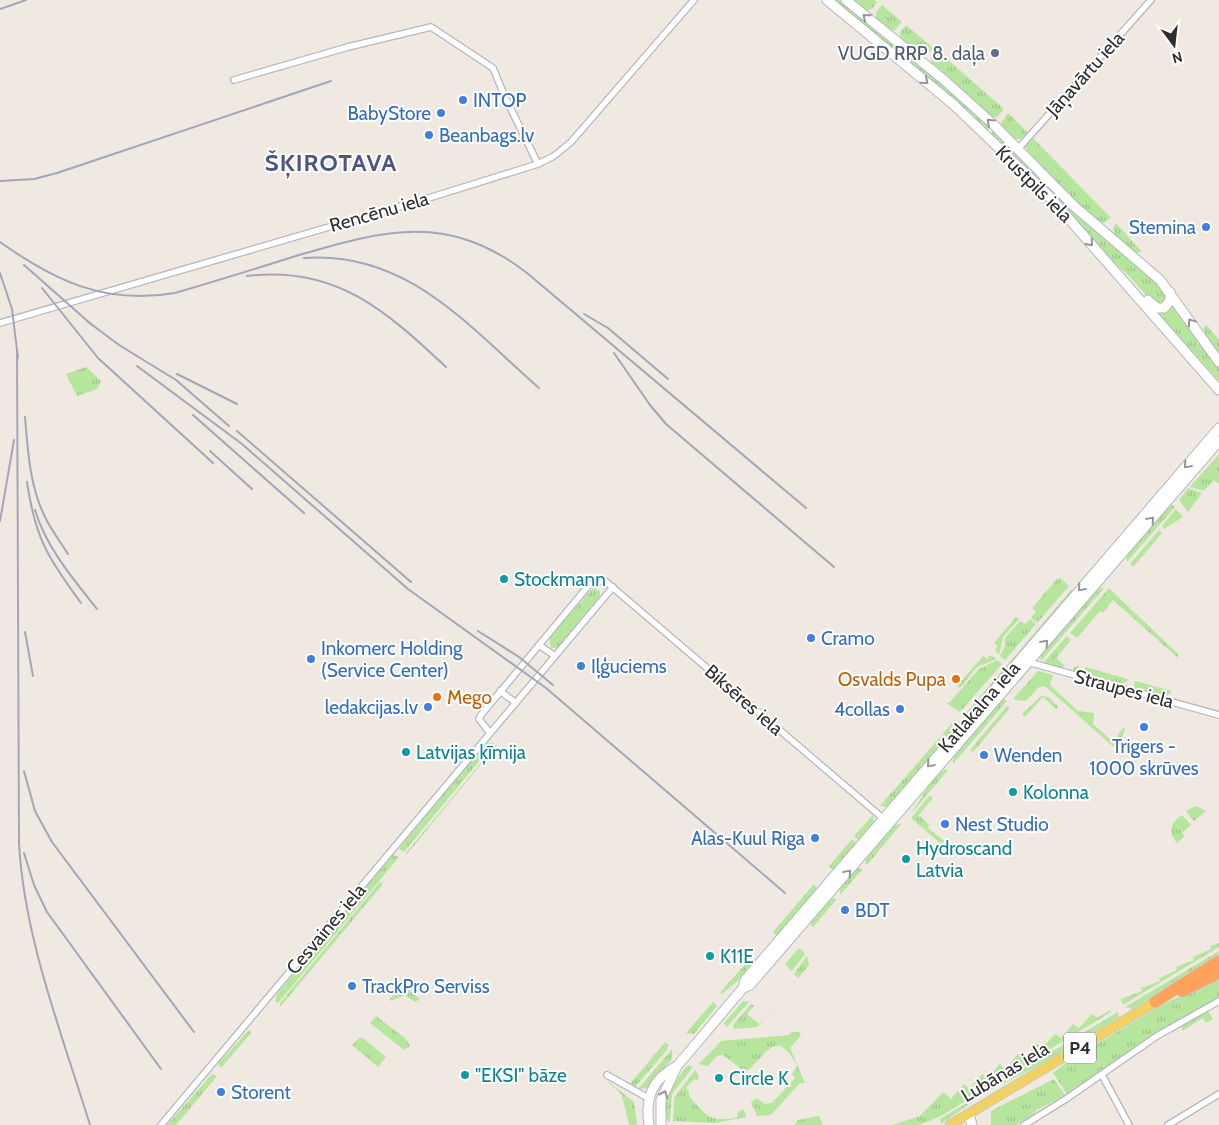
<svg xmlns="http://www.w3.org/2000/svg" width="1219" height="1125" font-family="Cabin,sans-serif">
  <defs>
    <pattern id="grass-tufts" width="24" height="20" patternUnits="userSpaceOnUse" patternTransform="scale(1.25)"><rect width="24" height="20" fill="#b6e59e"/><path d="M3 7l-1-3M5 7V3M7 7l1-3M15 17l-1-3M17 17v-4M19 17l1-3" fill="none" stroke="#9dc588"/></pattern>
  </defs>
  <rect width="100%" height="100%" fill="#efe9e1"/>
  <g fill="url(#grass-tufts)">
    <polygon points="833,0 841,0 875,27 955,94 990,127 987,131"/>
    <polygon points="852,0 874,0 877,2 872,9 867,11"/>
    <polygon points="882,5 902,22 895,30 889,30 876,19 876,13"/>
    <polygon points="906,25 933,48 927,55 920,56 901,39 900,32"/>
    <polygon points="938,51 1004,109 997,117 990,118 962,89 932,64 931,58"/>
    <polygon points="1008,113 1028,133 1021,139 1014,139 1002,128 1001,123"/>
    <polygon points="993,131 1167,292 1167,299 1163,304 1154,304 1130,277 1111,260 990,134"/>
    <polygon points="1032,137 1111,218 1103,223 1087,213 1030,156 1025,146"/>
    <polygon points="1116,223 1142,252 1136,253 1115,235 1113,228"/>
    <polygon points="1173,302 1219,368 1219,381 1157,312 1167,310"/>
    <polygon points="1207,325 1219,340 1219,352 1213,349 1203,328"/>
    <polygon points="86,367 101,381 97,389 77,396 66,374"/>
    <polygon points="1219,454 1219,484 1214,480 1204,491 1190,487"/>
    <polygon points="1188,488 1202,493 1188,512 1179,500"/>
    <polygon points="1172,505 1175,507 1127,562 1126,556 1169,506"/>
    <polygon points="1176,509 1183,517 1164,529 1162,526"/>
    <polygon points="1159,530 1162,533 1133,567 1130,564"/>
    <polygon points="1060,578 1069,586 1037,623 1031,618 1036,611 1032,608 1057,579"/>
    <polygon points="1105,587 1041,661 1040,656 1042,653 1096,590"/>
    <polygon points="593,588 600,591 600,596 557,648 551,648 549,638"/>
    <polygon points="1109,588 1179,655 1177,657 1113,600 1103,613 1100,611 1077,638 1070,633"/>
    <polygon points="1072,589 1072,594 968,713 966,713"/>
    <polygon points="1016,617 1019,619 1003,637 999,655 995,650 998,646 994,643"/>
    <polygon points="1030,619 1036,624 1005,660 1000,656 1005,646 1005,638 1020,621 1025,624"/>
    <polygon points="1067,636 1071,640 1056,658 1065,666 1060,668 1043,663"/>
    <polygon points="990,655 996,659 977,667 960,688 957,686 983,656 987,659"/>
    <polygon points="997,660 1002,664 960,712 945,702 949,703 979,669"/>
    <polygon points="1079,665 1079,668 1085,670 1085,667 1128,679 1127,681 1122,684 1074,672 1073,668"/>
    <polygon points="1038,671 1053,675 1050,685 1078,711 1094,713 1093,724 1113,742 1123,728 1125,728 1118,751 1045,686 1039,687 1026,701 1015,700 1014,698"/>
    <polygon points="1135,681 1172,691 1168,696 1137,688 1134,686"/>
    <polygon points="1041,696 1049,697 1058,707 1056,709 1043,697 1025,717 1022,714"/>
    <polygon points="1001,700 1004,699 1007,701 953,764 953,757"/>
    <polygon points="1007,706 1010,708 973,752 970,750"/>
    <polygon points="955,720 956,729 889,807 880,806"/>
    <polygon points="494,743 404,852 400,849 400,847 486,744"/>
    <polygon points="496,745 497,745 407,854 406,853"/>
    <polygon points="945,769 948,770 910,815 934,778"/>
    <polygon points="930,795 933,798 917,817 920,816 929,825 928,828 944,841 942,845 911,818"/>
    <polygon points="1196,806 1206,811 1194,821 1186,811"/>
    <polygon points="873,815 874,824 858,840 854,836"/>
    <path d="M1182 815 1191 825 1182 833 1185 836 1177 843C1168 832 1170 823 1182 815Z"/>
    <polygon points="902,823 867,865 866,864 865,858 893,826"/>
    <polygon points="852,839 856,843 833,870 829,866"/>
    <polygon points="393,855 399,857 278,1003 275,1001 277,994"/>
    <polygon points="860,868 862,870 840,895 840,888 856,869"/>
    <polygon points="380,882 383,884 280,1007 280,1003"/>
    <polygon points="814,884 818,890 777,936 773,932"/>
    <polygon points="831,898 837,899 813,927 811,926 811,922"/>
    <polygon points="1219,943 1219,947 1123,1005 1121,999 1142,991 1141,988 1160,981 1159,978 1177,970 1176,967 1194,960 1193,957 1211,949 1210,946"/>
    <polygon points="799,948 805,954 792,971 785,964"/>
    <polygon points="1219,951 1219,957 1132,1009 1125,1007"/>
    <polygon points="807,956 809,965 757,1027 734,1029 733,1025 751,1004 754,1006 747,1014 759,1024 798,978 794,974"/>
    <path d="M748 961 751 967C743 978 732 985 722 994L720 993Z"/>
    <polygon points="1219,977 1219,998 1155,1033 1067,1094 1053,1073 1067,1062 1160,1006"/>
    <polygon points="403,986 420,999 415,1002 405,995 391,1001 389,999"/>
    <polygon points="743,1001 749,1002 727,1027 724,1023"/>
    <polygon points="713,1002 717,1006 694,1034 686,1033"/>
    <polygon points="1110,1010 1111,1012 941,1116 919,1125 892,1125 920,1116 943,1092 951,1099 964,1084 969,1089 982,1074 987,1079 1000,1064 1005,1069 1018,1054 1024,1058 1037,1044 1042,1048 1055,1034 1061,1038 1073,1024 1079,1028 1092,1014 1097,1018"/>
    <polygon points="1208,1011 1213,1019 1206,1023 1203,1018 1182,1031 1182,1026"/>
    <polygon points="1118,1012 1119,1017 1045,1062 985,1093 941,1124 940,1119"/>
    <polygon points="376,1016 405,1038 410,1046 404,1050 370,1023"/>
    <polygon points="248,1031 252,1032 221,1068 218,1064"/>
    <path d="M792 1032H799L801 1035 790 1048 805 1083H800L771 1115 757 1116 751 1102 757 1098 765 1104 772 1103 795 1078 792 1074 797 1066C775 1023 765 1060 745 1072L723 1055 717 1056 708 1066 699 1064 721 1041 789 1035Z"/>
    <polygon points="359,1038 363,1038 386,1057 378,1067 352,1045"/>
    <polygon points="665,1042 669,1045 667,1050 634,1088 630,1084"/>
    <polygon points="672,1049 672,1059 648,1088 638,1089"/>
    <path d="M688 1065 693 1067 672 1094 670 1122 664 1118C663 1096 675 1081 688 1065Z"/>
    <path d="M695 1070 699 1076 698 1080 694 1079 686 1088 689 1091V1096C708 1118 708 1121 737 1118L738 1112 744 1109 746 1117 715 1123 673 1121 674 1098Z"/>
    <polygon points="212,1074 217,1076 176,1125 167,1125"/>
    <polygon points="1054,1079 1065,1095 1035,1111 1035,1113 1016,1125 991,1125 991,1111"/>
    <polygon points="606,1080 634,1102 637,1125 629,1125 622,1095"/>
    <polygon points="819,1116 823,1125 796,1125 795,1123 798,1120"/>
  </g>
  <g fill="none" stroke-linecap="round" stroke-linejoin="round">
    <defs>
      <g id="street">
        <polyline points="234,80 348,47 431,27 493,68 505,97 538,164"/>
        <polyline points="1018,149 1151,0"/>
        <polyline points="0,323 432,197 538,164 554,156 571,142 694,0"/>
        <polyline points="539,645 555,656"/>
        <polyline points="1028,662 1219,715"/>
        <polyline points="500,691 516,703"/>
        <polyline points="490,733 479,719 481,715 589,585 604,580 885,820"/>
        <polyline points="607,1075 648,1098"/>
        <polyline points="1102,1075 1129,1125"/>
        <polyline points="161,1125 613,587"/>
        <polyline points="1024,1125 1066,1099 1157,1036 1219,1001"/>
        <polyline points="1168,1125 1219,1094"/>
      </g>
      <g id="secondary">
        <polyline points="827,0 954,105 1048,195 1219,390"/>
        <polyline points="846,0 943,79 994,125 1074,206 1160,280 1219,362"/>
        <polyline points="1148,300 1157,308 1164,308 1170,301 1170,292"/>
        <polyline points="743,988 745,980 1219,428"/>
        <polyline points="969,1114 972,1125"/>
        <path d="M649 1125C645 1098 652 1079 677 1066"/>
        <polyline points="661,1125 661,1100 677,1066 684,1058 743,988 750,985 1219,441"/>
      </g>
      <polyline id="primary" points="950,1125 1155,1002"/>
      <g id="highway">
        <polyline points="1182,991 1219,973"/>
        <polyline points="1155,1002 1219,961"/>
      </g>
    </defs>
    <use href="#street" stroke="#b4b7c1" stroke-width="8"/>
    <use href="#secondary" stroke="#b4b7c1" stroke-width="11"/>
    <use href="#primary" stroke="#c9c9c9" stroke-width="11"/>
    <use href="#highway" stroke="#c9c9c9" stroke-width="13"/>
    <use href="#street" stroke="#fff" stroke-width="5.5"/>
    <use href="#secondary" stroke="#fff" stroke-width="9"/>
    <use href="#primary" stroke="#f2d163" stroke-width="9"/>
    <use href="#highway" stroke="#ffa35c" stroke-width="11"/>
    <g stroke="#a3a6b8" stroke-width="2">
      <polyline points="0,9 26,0"/>
      <polyline points="0,181 34,179 57,173 331,81"/>
      <path d="M0 242C55 281 105 305 175 293 216 281 258 268 299 255 385 230 448 212 527 273L806 508"/>
      <path d="M304 258C407 250 469 327 539 388"/>
      <polyline points="24,265 92,325"/>
      <polyline points="0,273 12,309 18,358"/>
      <path d="M247 276C336 265 386 311 446 367"/>
      <polyline points="42,288 98,358 213,463"/>
      <polyline points="584,314 608,328 668,379"/>
      <polyline points="87,321 119,345 176,380 229,426"/>
      <path d="M17 350 19 843C24 938 62 1034 90 1125"/>
      <polyline points="614,353 650,405 666,424 834,567"/>
      <polyline points="137,366 242,444 408,589 546,688 785,893"/>
      <polyline points="177,374 237,404"/>
      <polyline points="193,415 304,513"/>
      <path d="M25 417C28 453 30 489 47 521 53 532 61 543 68 554"/>
      <polyline points="237,431 411,582"/>
      <polyline points="210,451 252,489"/>
      <path d="M27 482C35 538 48 558 81 603"/>
      <path d="M35 510C46 547 73 579 97 609"/>
      <polyline points="0,521 14,440"/>
      <polyline points="478,631 519,657 553,685"/>
      <polyline points="25,632 33,676"/>
      <polyline points="24,771 35,811 52,842 194,1032"/>
      <polyline points="24,853 34,885 47,912 161,1069"/>
    </g>
  </g>
  <defs><path id="oneway-chevron" d="M-2-3.5L2.5 0L-2 3.5" fill="none" stroke-width="1.6" stroke-linecap="round" stroke-linejoin="round" transform="scale(1.25)"/></defs>
  <g stroke="#969696">
    <use href="#oneway-chevron" transform="translate(866 17) rotate(-141)"/>
    <use href="#oneway-chevron" transform="translate(925 81) rotate(40)"/>
    <use href="#oneway-chevron" transform="translate(990 122) rotate(-137)"/>
    <use href="#oneway-chevron" transform="translate(1090 243) rotate(48)"/>
    <use href="#oneway-chevron" transform="translate(1191 322) rotate(-125)"/>
    <use href="#oneway-chevron" transform="translate(1187 465) rotate(131)"/>
    <use href="#oneway-chevron" transform="translate(1151 520) rotate(-49)"/>
    <use href="#oneway-chevron" transform="translate(1081 588) rotate(131)"/>
    <use href="#oneway-chevron" transform="translate(1045 643) rotate(-49)"/>
    <use href="#oneway-chevron" transform="translate(930 764) rotate(131)"/>
    <use href="#oneway-chevron" transform="translate(848 873) rotate(-49)"/>
    <use href="#oneway-chevron" transform="translate(664 1094) rotate(-67)"/>
  </g>
  <circle fill="#5c6f8a" stroke="#fff" stroke-width="2" cx="995" cy="53" r="5"/>
  <g fill="#3f7fe0" stroke="#fff" stroke-width="2">
    <circle cx="463" cy="100" r="5"/>
    <circle cx="441" cy="113" r="5"/>
    <circle cx="429" cy="135" r="5"/>
    <circle cx="1206" cy="227" r="5"/>
    <circle cx="811" cy="638" r="5"/>
    <circle cx="311" cy="659" r="5"/>
    <circle cx="581" cy="666" r="5"/>
    <circle cx="428" cy="707" r="5"/>
    <circle cx="900" cy="709" r="5"/>
    <circle cx="1144" cy="727" r="5"/>
    <circle cx="984" cy="755" r="5"/>
    <circle cx="945" cy="824" r="5"/>
    <circle cx="815" cy="838" r="5"/>
    <circle cx="845" cy="910" r="5"/>
    <circle cx="352" cy="986" r="5"/>
    <circle cx="221" cy="1092" r="5"/>
  </g>
  <g fill="#0f9aa8" stroke="#fff" stroke-width="2">
    <circle cx="504" cy="579" r="5"/>
    <circle cx="406" cy="752" r="5"/>
    <circle cx="1013" cy="792" r="5"/>
    <circle cx="906" cy="859" r="5"/>
    <circle cx="710" cy="956" r="5"/>
    <circle cx="465" cy="1075" r="5"/>
    <circle cx="719" cy="1078" r="5"/>
  </g>
  <g fill="#e8710a" stroke="#fff" stroke-width="2">
    <circle cx="956" cy="679" r="5"/>
    <circle cx="437" cy="697" r="5"/>
  </g>
  <g text-anchor="middle" dominant-baseline="central" stroke-width="4" stroke-linejoin="round" paint-order="stroke">
    <rect fill="#fff" stroke="#6d6d6d" stroke-width="1" x="1064" y="1032.5" width="32" height="31" rx="4"/>
    <g font-size="18" font-weight="bold" fill="#2e2e2e">
      <text x="1080" y="1048">P4</text>
    </g>
    <g font-size="19" fill="#4e5e75" stroke="#fff" text-anchor="end">
      <text x="985" y="53">VUGD RRP 8. daļa</text>
    </g>
    <g font-size="19" fill="#2e2e2e" stroke="#fff">
      <text transform="translate(1085 74) rotate(-48)">Jāņavārtu iela</text>
      <text transform="translate(1034 184) rotate(45)">Krustpils iela</text>
      <text transform="translate(379 212) rotate(-16)">Rencēnu iela</text>
      <text transform="translate(1124 689) rotate(15)">Straupes iela</text>
      <text transform="translate(744 700) rotate(41)">Biksēres iela</text>
      <text transform="translate(979 707) rotate(-49)">Katlakalna iela</text>
      <text transform="translate(326 929) rotate(-50)">Cesvaines iela</text>
      <text transform="translate(1005 1072) rotate(-31)">Lubānas iela</text>
    </g>
    <g font-size="19" fill="#366cbe" stroke="#fff" text-anchor="start">
      <text x="473" y="100">INTOP</text>
      <text x="431" y="113" text-anchor="end">BabyStore</text>
      <text x="439" y="135">Beanbags.lv</text>
      <text x="1196" y="227" text-anchor="end">Stemina</text>
      <text x="821" y="638">Cramo</text>
      <text x="321" y="648">Inkomerc Holding<tspan x="321" dy="22">(Service Center)</tspan></text>
      <text x="591" y="666">Iļģuciems</text>
      <text x="418" y="707" text-anchor="end">ledakcijas.lv</text>
      <text x="890" y="709" text-anchor="end">4collas</text>
      <text x="1144" y="746" text-anchor="middle">Trigers -<tspan x="1144" dy="22">1000 skrūves</tspan></text>
      <text x="994" y="755">Wenden</text>
      <text x="955" y="824">Nest Studio</text>
      <text x="805" y="838" text-anchor="end">Alas-Kuul Riga</text>
      <text x="855" y="910">BDT</text>
      <text x="362" y="986">TrackPro Serviss</text>
      <text x="231" y="1092">Storent</text>
    </g>
    <g font-size="19" fill="#0d838f" stroke="#fff" text-anchor="start">
      <text x="514" y="579">Stockmann</text>
      <text x="416" y="752">Latvijas ķīmija</text>
      <text x="1023" y="792">Kolonna</text>
      <text x="916" y="848">Hydroscand<tspan x="916" dy="22">Latvia</tspan></text>
      <text x="720" y="956">K11E</text>
      <text x="475" y="1075">"EKSI" bāze</text>
      <text x="729" y="1078">Circle K</text>
    </g>
    <g font-size="19" fill="#c56008" stroke="#fff" text-anchor="end">
      <text x="946" y="679">Osvalds Pupa</text>
      <text x="447" y="697" text-anchor="start">Mego</text>
    </g>
    <g font-size="24" font-weight="bold" letter-spacing="1" fill="#4d5680" stroke="#fff">
      <text x="331" y="162">ŠĶIROTAVA</text>
    </g>
  </g>
  <g transform="translate(1174 45) rotate(165)" stroke="#ffffff" stroke-width="4" paint-order="stroke">
  <path d="M0-4L9 19L0 12L-9 19Z" fill="#2e2e2e"/>
  <text y="-8" font-size="14" font-weight="bold" text-anchor="middle" fill="#2e2e2e">N</text>
  </g>
</svg>
